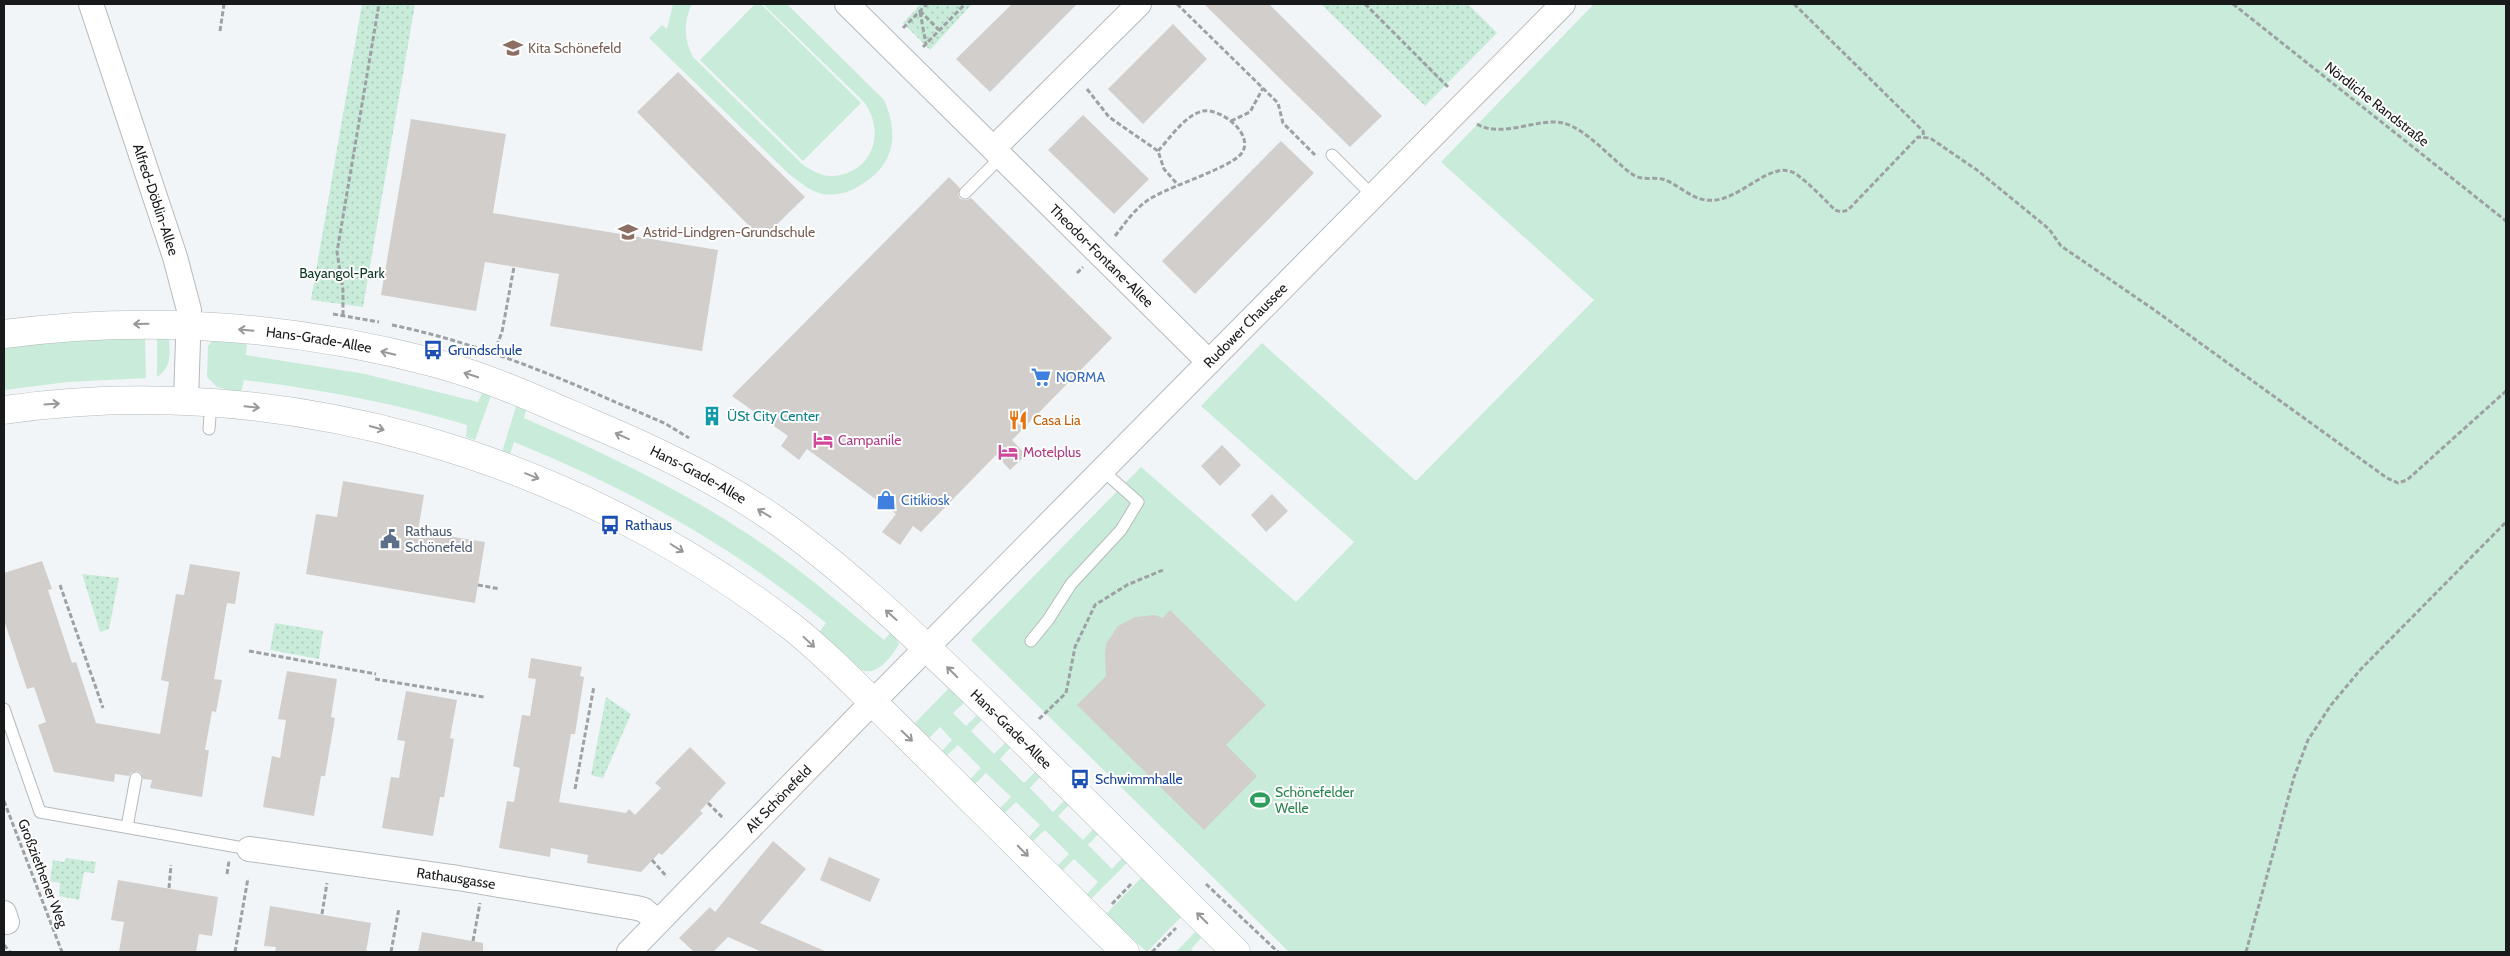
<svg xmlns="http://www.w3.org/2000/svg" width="2510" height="956" font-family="Cabin,sans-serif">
  <defs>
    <pattern id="park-dots" width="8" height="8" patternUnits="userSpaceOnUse" patternTransform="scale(1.25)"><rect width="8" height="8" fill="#c8ecd9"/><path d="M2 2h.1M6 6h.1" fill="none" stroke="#abcaba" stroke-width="1.8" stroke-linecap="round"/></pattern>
  </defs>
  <rect width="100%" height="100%" fill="#f1f5f7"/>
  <g fill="#c8ecd9">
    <path d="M673 4H692C683 22 684 40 693 57L802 164C811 170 822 177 833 176 873 173 886 132 864 102L763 4H787L884 100C900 136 894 166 859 186 848 193 835 196 822 194 809 191 799 181 789 174L649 38 662 25 667 29Z"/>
    <polygon points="755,4 761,4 861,103 803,161 700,60"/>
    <polygon points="1594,4 2506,4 2506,952 1289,952 971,640 1141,467 1296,602 1354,542 1201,406 1262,343 1416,481 1594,300 1441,162"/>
    <polygon points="98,337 145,337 146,378 68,382 4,390 4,346"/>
    <path d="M157 338H169C170 353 172 368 157 377Z"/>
    <path d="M214 339 247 342 246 355 365 374 478 402 483 391 492 393 475 440 466 437 467 425C394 403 320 389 244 380L241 393 217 387 207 377 208 346Z"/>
    <path d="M517 403 527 406 524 418C611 456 697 497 774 552 812 579 848 610 884 640L892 631 899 644C890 659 876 678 858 669L818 634 826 623C732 545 627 488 514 442L510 454 502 452Z"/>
    <polygon points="950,687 965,702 953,713 966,726 978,714 983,719 971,731 994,754 1006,742 1011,747 1000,759 1024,783 1036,771 1041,776 1030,788 1053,812 1065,800 1070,804 1058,816 1083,840 1094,828 1099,833 1088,845 1112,869 1123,857 1128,862 1091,899 1086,895 1098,882 1074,859 1062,871 1057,866 1069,854 1045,830 1032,842 1028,838 1040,825 1016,802 1004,814 999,809 1011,797 986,773 974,785 969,780 981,768 958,745 945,757 941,752 952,740 940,727 928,739 913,725"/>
    <polygon points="1143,876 1183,915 1147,952 1106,914"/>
    <polygon points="1197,930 1203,936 1191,949 1194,952 1176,952"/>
  </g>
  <g fill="url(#park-dots)">
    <polygon points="362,4 415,4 363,307 311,300"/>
    <polygon points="921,4 972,4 930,50 903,23"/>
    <polygon points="1321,4 1468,4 1497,33 1425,106"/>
    <polygon points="82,574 119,578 109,629 100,632"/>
    <polygon points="275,623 323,631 319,659 270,650"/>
    <polygon points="606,697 631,714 603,778 591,775"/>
    <polygon points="66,858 96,862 94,873 84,872 79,900 59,896 60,883 50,881 53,860 64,862"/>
  </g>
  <g fill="#d2cecc">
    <polygon points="1012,4 1077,4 990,92 956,59"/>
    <polygon points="1204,4 1269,4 1382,116 1350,147"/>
    <polygon points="1173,24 1207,59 1143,124 1108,89"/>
    <polygon points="678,72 805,197 762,239 637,112"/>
    <polygon points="1083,115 1149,179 1114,214 1048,150"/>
    <polygon points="411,119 506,134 493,213 718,250 702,351 550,326 559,274 485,262 476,311 381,295"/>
    <polygon points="1281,141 1314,173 1195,294 1162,261"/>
    <polygon points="949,177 960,188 958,194 960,199 966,200 971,198 1112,338 1012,440 1026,455 1010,470 996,455 921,532 913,526 900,545 882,532 896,514 807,449 799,460 781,446 788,436 732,396"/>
    <polygon points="1222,445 1241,465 1220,486 1201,466"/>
    <polygon points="343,481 424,495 418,531 485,542 475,603 306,574 316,514 337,517"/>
    <polygon points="1272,494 1288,511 1266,532 1251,515"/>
    <polygon points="42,561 52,589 48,590 72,663 76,662 96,723 160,734 169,682 161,680 176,594 184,595 190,564 240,572 235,604 227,603 214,679 222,680 216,712 212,711 205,750 209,750 202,797 150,788 152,780 143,779 141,773 137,771 131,773 129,776 115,774 114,782 54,772 38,725 46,722 34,687 27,689 4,620 4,573"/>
    <polygon points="1170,610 1266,705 1226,745 1257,776 1204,830 1077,705 1106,676 1105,654 1106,644 1118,626 1135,617 1155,615 1163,618"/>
    <polygon points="531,658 582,667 580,676 584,677 575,734 571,734 559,802 626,813 629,809 635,815 661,788 655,783 690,747 726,783 700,811 703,813 662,855 659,853 641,872 587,863 588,855 551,848 550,857 499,848 507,801 514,802 520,768 513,766 522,715 530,716 536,679 528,678"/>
    <polygon points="287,671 337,679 331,717 335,718 325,776 321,776 314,816 263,807 272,756 280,758 286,720 278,719"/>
    <polygon points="406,691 457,700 450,738 454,739 444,797 440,797 433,836 382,828 391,777 399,778 405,741 397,740"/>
    <polygon points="773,841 806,869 760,923 827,952 762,952 728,937 713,952 694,952 679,938 710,907 715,912"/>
    <polygon points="829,857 880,879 870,902 820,880"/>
    <polygon points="118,880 218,897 212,936 199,934 196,952 119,952 124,922 111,920"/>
    <polygon points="270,906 371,923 366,952 275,952 276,947 264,946"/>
    <polygon points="422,932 483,943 483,952 418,952"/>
  </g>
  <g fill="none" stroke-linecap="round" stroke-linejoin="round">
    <defs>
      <g id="lane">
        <polyline points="1332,155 1372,195"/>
        <polyline points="965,193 1002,156"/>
        <polyline points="209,429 211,403"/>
        <polyline points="1031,641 1048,620 1071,584 1121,530 1138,502 1102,470"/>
        <polyline points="4,709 40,812 249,849"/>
        <polyline points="127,827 136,778"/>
      </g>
      <g id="street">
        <path id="s1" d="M91 4 175 257 189 310 186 400"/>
        <path id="s2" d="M847 4 1209 362"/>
        <polyline points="994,148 1139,4"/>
        <path id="s3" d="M249 849 458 878 637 908 644 910 658 922"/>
        <polyline points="4,913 7,922"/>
        <path id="s4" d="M629 952 855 720 1563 4"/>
      </g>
      <g id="secondary">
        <path id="s5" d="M4 334C148 315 295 326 435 363 487 377 536 399 584 420 651 448 717 479 777 521 846 570 907 629 968 687 1059 774 1147 864 1236 952"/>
        <path d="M4 410C282 370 570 455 792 627 829 656 867 697 901 730 976 804 1050 878 1125 952"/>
      </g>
    </defs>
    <use href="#lane" stroke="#b6babc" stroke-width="13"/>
    <use href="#street" stroke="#b6babc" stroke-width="26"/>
    <use href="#secondary" stroke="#b6babc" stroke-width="29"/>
    <g stroke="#9ea1a3" stroke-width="3" stroke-dasharray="5 2.5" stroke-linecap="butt">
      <polyline points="1177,4 1278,103 1283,123 1315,155"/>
      <polyline points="1365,4 1448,87"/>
      <polyline points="1794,4 1923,131 1924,138"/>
      <polyline points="2233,4 2506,221"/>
      <polyline points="920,11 939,30"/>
      <polyline points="920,12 926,44"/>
      <polyline points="903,28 927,4"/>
      <polyline points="220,31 224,4"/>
      <polyline points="923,47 965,4"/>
      <polyline points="1087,89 1109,117 1158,151 1164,169 1178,185"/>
      <polyline points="1231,121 1250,112 1263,88"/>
      <path d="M1477 124C1501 139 1540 117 1563 123 1587 129 1612 160 1632 174 1641 181 1652 177 1662 179 1677 183 1689 198 1706 200 1739 205 1770 157 1796 174 1810 184 1823 198 1835 210L1841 212 1848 210 1918 137 1930 138 1977 170 2049 229 2061 246 2153 309 2387 478 2398 483 2407 480 2506 391"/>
      <path d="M1115 236C1127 221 1137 205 1155 196 1174 185 1229 168 1241 154 1256 136 1222 108 1203 111 1185 115 1170 138 1158 151"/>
      <polyline points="1077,273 1083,267"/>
      <polyline points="333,314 379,322"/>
      <polyline points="343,315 343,290 337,252 379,4"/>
      <path d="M392 325C489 345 576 385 666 424L689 438"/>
      <polyline points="494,353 502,332 514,267"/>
      <polyline points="60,585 103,708"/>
      <polyline points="478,585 500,589"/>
      <polyline points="249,651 376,674"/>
      <polyline points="375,679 484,697"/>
      <polyline points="1039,719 1066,693 1075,647 1095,605 1127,585 1163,570"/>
      <polyline points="575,789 594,686"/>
      <polyline points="4,801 62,952"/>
      <polyline points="708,803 724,819"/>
      <polyline points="652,860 667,877"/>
      <polyline points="227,874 229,861"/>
      <polyline points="1206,884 1278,952"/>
      <polyline points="169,888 171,865"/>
      <polyline points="1112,904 1132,883"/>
      <polyline points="322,914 327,883"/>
      <polyline points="473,941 480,903"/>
      <polyline points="4,945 10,952"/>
      <polyline points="235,952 248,878"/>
      <polyline points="391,952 399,908"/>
      <polyline points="1152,952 1176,928"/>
      <polyline points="2246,952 2294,777 2308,740 2331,705 2361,669 2506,522"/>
    </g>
    <use href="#lane" stroke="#fff" stroke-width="11"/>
    <use href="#street" stroke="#fff" stroke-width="24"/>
    <use href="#secondary" stroke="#fff" stroke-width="28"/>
  </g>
  <defs><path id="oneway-shaft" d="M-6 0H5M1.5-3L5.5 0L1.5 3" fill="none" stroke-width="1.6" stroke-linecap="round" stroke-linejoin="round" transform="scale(1.25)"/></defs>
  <g stroke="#979898">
    <use href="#oneway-shaft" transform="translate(141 324) rotate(179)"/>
    <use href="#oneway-shaft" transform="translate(246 330) rotate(-175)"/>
    <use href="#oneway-shaft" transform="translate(388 353) rotate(-167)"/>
    <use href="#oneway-shaft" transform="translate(471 375) rotate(-162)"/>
    <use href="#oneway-shaft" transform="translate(52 404) rotate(-4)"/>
    <use href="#oneway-shaft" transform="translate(252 407) rotate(6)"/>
    <use href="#oneway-shaft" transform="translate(377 428) rotate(16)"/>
    <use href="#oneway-shaft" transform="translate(622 436) rotate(-156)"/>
    <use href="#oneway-shaft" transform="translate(532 476) rotate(22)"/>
    <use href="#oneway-shaft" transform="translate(764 513) rotate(-149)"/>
    <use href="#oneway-shaft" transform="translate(677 548) rotate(32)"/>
    <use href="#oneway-shaft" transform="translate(891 615) rotate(-138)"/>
    <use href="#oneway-shaft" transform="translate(809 642) rotate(43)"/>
    <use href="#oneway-shaft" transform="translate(952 672) rotate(-135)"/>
    <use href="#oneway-shaft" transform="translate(907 736) rotate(44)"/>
    <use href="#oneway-shaft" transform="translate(1023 851) rotate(45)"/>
    <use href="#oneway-shaft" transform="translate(1202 918) rotate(-135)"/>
  </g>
  <defs>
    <symbol id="school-bare" viewBox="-9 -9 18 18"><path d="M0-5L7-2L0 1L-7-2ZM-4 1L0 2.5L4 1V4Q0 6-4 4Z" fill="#8d6e63" stroke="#fff" stroke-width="2.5" paint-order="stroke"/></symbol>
    <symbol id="bus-bare" viewBox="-9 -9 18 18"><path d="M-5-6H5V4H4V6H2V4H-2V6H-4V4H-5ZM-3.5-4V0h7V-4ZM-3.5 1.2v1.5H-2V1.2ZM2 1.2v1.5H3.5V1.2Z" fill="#1a4fb4" stroke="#fff" stroke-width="2.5" paint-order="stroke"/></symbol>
    <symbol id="supermarket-bare" viewBox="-9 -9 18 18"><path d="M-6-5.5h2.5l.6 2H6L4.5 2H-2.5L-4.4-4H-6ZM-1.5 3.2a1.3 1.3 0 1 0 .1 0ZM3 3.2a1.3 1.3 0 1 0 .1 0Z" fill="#3f7fe0" stroke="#fff" stroke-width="2.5" paint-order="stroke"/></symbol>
    <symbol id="building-bare" viewBox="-9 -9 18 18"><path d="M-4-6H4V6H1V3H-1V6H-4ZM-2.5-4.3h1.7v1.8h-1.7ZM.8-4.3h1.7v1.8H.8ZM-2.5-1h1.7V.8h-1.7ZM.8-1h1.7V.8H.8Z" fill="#0f9aa8" stroke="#fff" stroke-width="2.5" paint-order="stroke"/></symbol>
    <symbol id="restaurant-bare" viewBox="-9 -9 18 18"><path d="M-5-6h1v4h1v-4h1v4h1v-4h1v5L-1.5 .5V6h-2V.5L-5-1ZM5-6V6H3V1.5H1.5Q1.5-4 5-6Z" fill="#e8710a" stroke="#fff" stroke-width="2.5" paint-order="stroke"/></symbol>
    <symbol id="hotel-bare" viewBox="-9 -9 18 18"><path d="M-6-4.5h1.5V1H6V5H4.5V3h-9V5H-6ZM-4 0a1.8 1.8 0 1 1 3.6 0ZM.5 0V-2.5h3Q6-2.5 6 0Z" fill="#d1479c" stroke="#fff" stroke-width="2.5" paint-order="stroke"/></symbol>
    <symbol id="shop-bare" viewBox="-9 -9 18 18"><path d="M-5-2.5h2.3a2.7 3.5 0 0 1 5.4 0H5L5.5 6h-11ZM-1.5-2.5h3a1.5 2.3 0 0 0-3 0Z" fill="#3f7fe0" stroke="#fff" stroke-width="2.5" paint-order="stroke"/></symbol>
    <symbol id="civic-bare" viewBox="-9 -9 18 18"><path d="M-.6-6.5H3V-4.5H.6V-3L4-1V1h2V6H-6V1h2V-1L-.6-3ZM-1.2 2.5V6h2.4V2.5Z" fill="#5c6f8a" stroke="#fff" stroke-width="2.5" paint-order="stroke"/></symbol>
    <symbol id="stadium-bare" viewBox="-9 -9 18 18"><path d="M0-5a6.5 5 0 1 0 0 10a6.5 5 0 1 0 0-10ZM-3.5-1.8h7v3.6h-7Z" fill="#2e9e5b" stroke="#fff" stroke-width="2.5" paint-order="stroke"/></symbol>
  </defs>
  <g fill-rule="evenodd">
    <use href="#school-bare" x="499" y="34" width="28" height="28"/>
    <use href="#school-bare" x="614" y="218" width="28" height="28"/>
    <use href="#bus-bare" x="419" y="336" width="28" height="28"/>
    <use href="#supermarket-bare" x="1027" y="363" width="28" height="28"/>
    <use href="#building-bare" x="698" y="402" width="28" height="28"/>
    <use href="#restaurant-bare" x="1004" y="406" width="28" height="28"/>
    <use href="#hotel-bare" x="809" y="426" width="28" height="28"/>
    <use href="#hotel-bare" x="994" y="438" width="28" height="28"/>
    <use href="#shop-bare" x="872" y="486" width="28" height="28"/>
    <use href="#bus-bare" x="596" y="511" width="28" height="28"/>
    <use href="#civic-bare" x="376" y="525" width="28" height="28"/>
    <use href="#bus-bare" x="1066" y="765" width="28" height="28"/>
    <use href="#stadium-bare" x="1246" y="786" width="28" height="28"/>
  </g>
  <g text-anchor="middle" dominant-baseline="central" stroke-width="4" stroke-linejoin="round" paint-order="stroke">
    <g font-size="14" fill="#785e54" stroke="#fff" text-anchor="start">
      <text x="528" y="48">Kita Schönefeld</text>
      <text x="643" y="232">Astrid-Lindgren-Grundschule</text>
    </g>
    <g font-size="14" fill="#18191a" stroke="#fff">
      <text transform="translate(2377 104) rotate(38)">Nördliche Randstraße</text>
      <text stroke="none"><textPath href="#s1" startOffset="206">Alfred-Döblin-Allee</textPath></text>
      <text stroke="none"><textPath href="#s2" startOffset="358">Theodor-Fontane-Allee</textPath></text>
      <text stroke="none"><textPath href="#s4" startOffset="879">Rudower Chaussee</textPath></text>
      <text stroke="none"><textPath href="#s5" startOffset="316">Hans-Grade-Allee</textPath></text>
      <text stroke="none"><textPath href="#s5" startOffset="721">Hans-Grade-Allee</textPath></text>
      <text stroke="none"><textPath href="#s5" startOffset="1126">Hans-Grade-Allee</textPath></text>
      <text stroke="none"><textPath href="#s4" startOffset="214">Alt Schönefeld</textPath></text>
      <text transform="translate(43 873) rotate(69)">Großziethener Weg</text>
      <text stroke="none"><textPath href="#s3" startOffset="209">Rathausgasse</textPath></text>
    </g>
    <g font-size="14" fill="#0b3926" stroke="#fff">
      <text x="342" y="273">Bayangol-Park</text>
    </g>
    <g font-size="14" fill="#164399" stroke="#fff" text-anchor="start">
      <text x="448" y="350">Grundschule</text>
      <text x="625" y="525">Rathaus</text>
      <text x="1095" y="779">Schwimmhalle</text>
    </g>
    <g font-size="14" fill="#366cbe" stroke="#fff" text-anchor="start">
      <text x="1056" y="377">NORMA</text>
      <text x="901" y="500">Citikiosk</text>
    </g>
    <g font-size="14" fill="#0d838f" stroke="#fff" text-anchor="start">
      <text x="727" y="416">ÜSt City Center</text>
    </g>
    <g font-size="14" fill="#c56008" stroke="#fff" text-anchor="start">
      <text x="1033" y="420">Casa Lia</text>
    </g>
    <g font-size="14" fill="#b23c85" stroke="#fff" text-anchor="start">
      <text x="838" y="440">Campanile</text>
      <text x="1023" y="452">Motelplus</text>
    </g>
    <g font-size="14" fill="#4e5e75" stroke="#fff" text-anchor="start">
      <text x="405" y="531">Rathaus<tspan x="405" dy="16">Schönefeld</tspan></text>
    </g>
    <g font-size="14" fill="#27864d" stroke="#fff" text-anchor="start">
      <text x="1275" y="792">Schönefelder<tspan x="1275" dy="16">Welle</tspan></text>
    </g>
  </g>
  <rect width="2510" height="956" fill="none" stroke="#18191a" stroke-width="10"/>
</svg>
